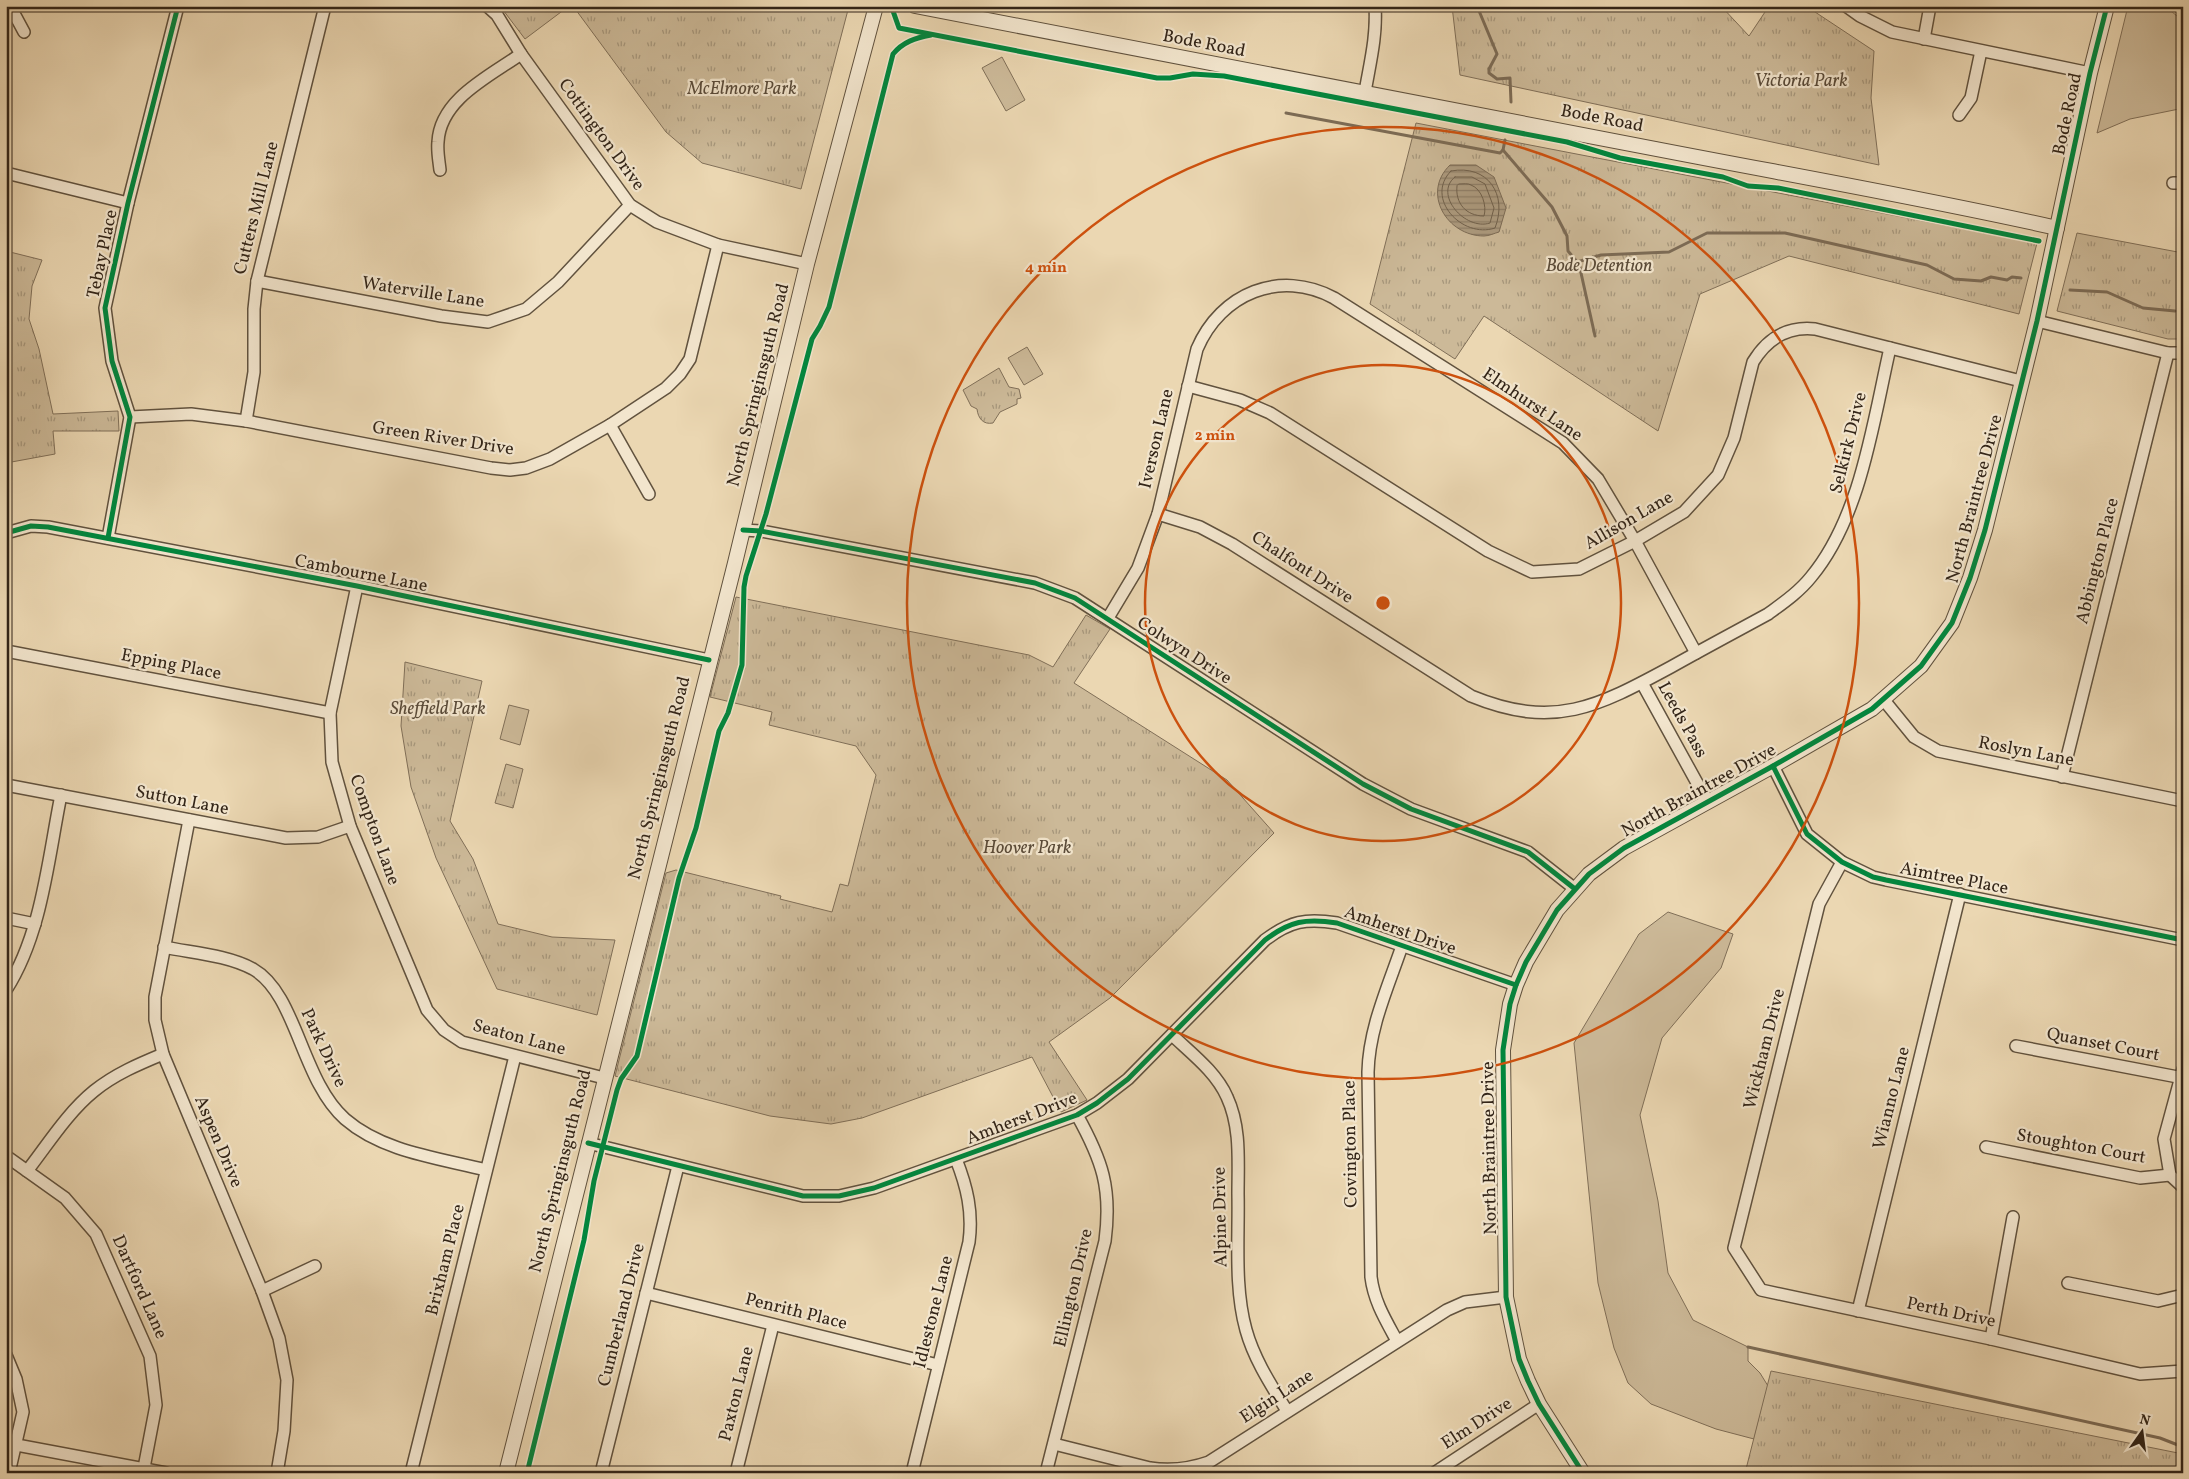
<svg xmlns="http://www.w3.org/2000/svg" width="2189" height="1479" font-family="Vollkorn,serif">
  <defs>
    <pattern id="park-tufts" width="24" height="20" patternUnits="userSpaceOnUse" patternTransform="scale(1.25)"><rect width="24" height="20" fill="#ccb998"/><path d="M3 7l-1-3M5 7V3M7 7l1-3M15 17l-1-3M17 17v-4M19 17l1-3" fill="none" stroke="#a6967b"/></pattern>
    <pattern id="water-rules" width="6" height="5" patternUnits="userSpaceOnUse" patternTransform="scale(1.25)"><rect width="6" height="5" fill="#ac9a7e"/><path d="M0 2.5h6" fill="none" stroke="#8d7d66"/></pattern>
  </defs>
  <rect width="100%" height="100%" fill="#ebd7b2"/>
  <filter id="stains"><feTurbulence type="fractalNoise" baseFrequency=".004" numOctaves="4"/><feColorMatrix values="0 0 0 0 .2 0 0 0 0 .09 0 0 0 0 .02 0 0 0 .5 -.17"/></filter>
  <radialGradient id="worn" r=".72"><stop offset=".6" stop-color="#630" stop-opacity="0"/><stop offset="1" stop-color="#630" stop-opacity=".3"/></radialGradient>
  <g fill="#ccb998" stroke="#806f58">
    <polygon points="2128,6 2170,6 2171,11 2183,21 2183,110 2179,109 2130,119 2097,133"/>
    <polygon points="1002,57 1025,100 1006,111 982,68"/>
    <polygon points="1027,347 1043,374 1024,385 1008,358"/>
    <polygon points="509,705 529,710 520,745 500,739"/>
    <polygon points="1668,912 1733,934 1721,968 1662,1038 1640,1115 1658,1201 1668,1273 1693,1320 1748,1347 1748,1361 1760,1373 1768,1386 1754,1439 1716,1429 1651,1404 1628,1383 1614,1348 1598,1283 1574,1043 1639,934"/>
  </g>
  <g fill="url(#park-tufts)" stroke="#806f58">
    <polygon points="500,6 569,6 525,39"/>
    <polygon points="573,6 849,6 801,189 702,163 666,132"/>
    <polygon points="1452,6 1721,6 1749,36 1769,6 1806,6 1874,51 1871,98 1879,165 1460,75"/>
    <polygon points="1416,123 2037,243 2019,314 1789,256 1700,294 1658,431 1484,316 1455,359 1370,304"/>
    <polygon points="2077,233 2183,253 2183,339 2168,339 2057,311"/>
    <polygon points="6,251 42,260 32,286 29,319 39,349 53,414 118,411 119,431 53,431 55,454 6,463"/>
    <path d="M999 368 1009 387 1019 389 1021 398 1017 399V404L1000 412 993 423C983 425 978 418 977 409L971 406 963 390Z"/>
    <polygon points="736,597 1029,655 1053,667 1086,615 1110,629 1074,683 1227,780 1274,833 1110,998 1049,1042 1087,1100 1061,1112 1032,1057 862,1118 831,1124 770,1116 615,1076 666,873 676,870 781,896 780,899 832,912 840,884 848,886 876,775 856,746 769,725 772,712 710,697"/>
    <polygon points="405,662 482,681 450,821 473,859 498,924 552,937 615,940 597,1015 497,989 436,858 411,787 401,726"/>
    <polygon points="506,764 523,769 513,808 495,803"/>
    <polygon points="1771,1371 2183,1454 2183,1473 1745,1473"/>
  </g>
  <path fill="url(#water-rules)" stroke="#7c6b55" d="M1450 165H1476L1494 177 1506 208 1499 232C1495 233 1489 236 1484 236 1447 236 1421 193 1450 165Z"/>
  <g fill="none" stroke-linecap="round" stroke-linejoin="round">
    <g stroke="#70604b" stroke-width="1">
      <path d="M1451 171C1488 164 1508 195 1495 228 1462 239 1424 198 1451 171Z"/>
      <path d="M1455 177H1472L1485 184 1494 208 1490 223C1465 231 1433 194 1455 177Z"/>
      <path d="M1459 184C1463 184 1468 183 1471 185 1482 189 1487 206 1484 216 1466 216 1455 203 1457 186Z"/>
    </g>
    <g stroke="#7c6b55" stroke-width="3">
      <polyline points="1477,6 1497,54 1489,69 1489,73 1497,79 1510,78 1511,102"/>
      <polyline points="1286,113 1500,153 1503,150 1505,140"/>
      <polyline points="1503,150 1552,207 1567,236 1568,251 1579,264 1595,336"/>
      <polyline points="1577,262 1601,255 1669,252 1707,233 1785,233 1927,265 1954,279 1981,281 1991,277 2007,280 2012,277 2021,278"/>
      <polyline points="2070,290 2107,292 2143,308 2175,311"/>
      <polyline points="1748,1347 2160,1438 2183,1447"/>
    </g>
    <defs>
      <g id="minor">
        <polyline points="10,6 24,32"/>
        <polyline points="487,6 497,15 521,54 630,205 657,222 718,245 807,264"/>
        <polyline points="1846,6 1860,16 1892,32 2090,73"/>
        <polyline points="1924,39 1930,6"/>
        <path d="M1365 92C1370 63 1377 36 1375 6"/>
        <polyline points="1959,115 1971,98 1981,51"/>
        <path d="M440 170C439 161 437 151 438 142 440 99 490 76 521 54"/>
        <polyline points="6,173 128,203"/>
        <polyline points="2173,183 2183,183"/>
        <polyline points="257,281 441,316 488,322 526,309 558,282 630,205"/>
        <polyline points="2037,321 2168,353 2183,353"/>
        <path d="M1188 386 1240 400 1270 413 1488 551 1532 572 1579 569 1635 541 1684 512 1718 475 1734 438 1753 362C1767 339 1787 326 1815 329L2021 381"/>
        <polyline points="130,417 191,414 246,421 491,468 510,470 526,468 550,459 610,425 666,388 680,374 690,359 718,245"/>
        <polyline points="246,421 254,372 254,309 257,281 325,6"/>
        <polyline points="610,425 649,494"/>
        <path d="M1158 514 1200 527 1232 544 1471 696C1554 730 1597 707 1671 667 1703 649 1735 632 1768 614 1783 603 1799 592 1811 577 1861 517 1873 422 1890 348"/>
        <polyline points="743,530 761,531 1035,583 1075,598 1363,784 1411,809 1528,852 1575,889"/>
        <polyline points="6,533 31,526 48,527 357,586 709,660"/>
        <polyline points="108,538 130,417 112,361 105,308 128,203 178,6"/>
        <polyline points="357,586 330,713 332,762 350,826 427,1010 444,1030 462,1042 604,1078"/>
        <path d="M1108 618 1138 568 1158 514 1197 349C1221 293 1280 269 1334 298L1563 443 1598 479 1635 541 1696 653"/>
        <polyline points="6,651 330,713"/>
        <polyline points="1642,683 1707,801"/>
        <polyline points="1883,699 1914,737 1938,751 2183,801"/>
        <polyline points="1773,766 1807,834 1842,862 1873,877 1886,880 2183,940"/>
        <polyline points="2062,777 2168,353"/>
        <polyline points="6,785 286,838 318,837 350,826"/>
        <polyline points="189,820 155,997 155,1020 163,1054 262,1291 279,1338 287,1380 284,1431 277,1473"/>
        <polyline points="1842,862 1819,904 1734,1248 1761,1290 1991,1339 2140,1374 2183,1371"/>
        <polyline points="6,918 35,924"/>
        <path d="M164 947C193 953 227 955 253 969 297 994 301 1080 345 1119 383 1152 439 1158 486 1170"/>
        <path d="M6 990C42 934 48 859 61 795"/>
        <path d="M1172 1035C1192 1054 1216 1072 1227 1097 1241 1127 1238 1161 1238 1194 1239 1238 1234 1287 1246 1330 1254 1359 1271 1385 1287 1411"/>
        <polyline points="2016,1046 2183,1078"/>
        <polyline points="2183,1069 2164,1139 2170,1175 2183,1187"/>
        <path d="M588 1143 803 1196H839L874 1188 1077 1115 1097 1103 1128 1079 1265 940C1290 921 1306 918 1337 923L1516 985"/>
        <polyline points="1986,1147 2140,1178 2170,1175"/>
        <polyline points="6,1156 65,1198 96,1234 150,1356 156,1405 143,1473"/>
        <path d="M27 1171C48 1144 68 1112 94 1091 115 1074 139 1064 163 1054"/>
        <polyline points="2068,1283 2158,1301 2183,1295"/>
        <polyline points="262,1291 315,1266"/>
        <polyline points="646,1293 938,1365"/>
        <polyline points="1858,1311 1960,894"/>
        <polyline points="1991,1339 2013,1217"/>
        <path d="M1397 1341C1385 1319 1374 1301 1371 1277L1368 1072C1369 1028 1388 987 1402 946"/>
        <polyline points="6,1355 16,1379 23,1412 9,1473"/>
        <polyline points="6,1443 166,1473"/>
        <path d="M1054 1444 1150 1468C1171 1471 1189 1469 1209 1462L1447 1310 1465 1302 1506 1297"/>
        <polyline points="411,1473 515,1056"/>
        <polyline points="601,1473 678,1166"/>
        <polyline points="736,1473 773,1325"/>
        <path d="M912 1473 969 1242C973 1212 967 1187 956 1159"/>
        <path d="M1046 1473 1105 1241C1112 1188 1102 1160 1077 1115"/>
        <polyline points="1434,1473 1539,1404"/>
      </g>
      <g id="tertiary">
        <path d="M915 6C1162 55 1409 102 1656 149 1790 175 1924 198 2057 228"/>
        <polyline points="506,1473 735,563 807,264 876,6"/>
        <polyline points="1583,1473 1539,1404 1528,1381 1519,1359 1506,1297 1503,1050 1510,1004 1516,985 1526,962 1557,910 1589,874 1624,848 1773,766 1872,709 1921,666 1952,623 1970,578 1985,530 2037,321 2090,73 2107,6"/>
      </g>
    </defs>
    <use href="#minor" stroke="#61523e" stroke-width="14"/>
    <use href="#tertiary" stroke="#61523e" stroke-width="16"/>
    <use href="#minor" stroke="#f2e5cd" stroke-width="11"/>
    <use href="#tertiary" stroke="#f2e5cd" stroke-width="14"/>
    <defs>
      <g id="cycleway">
        <polyline points="894,6 893,11 899,28 1157,78 1170,78 1193,74 1224,76 1567,142 1620,158 1723,177 1748,186 1778,188 2039,241"/>
        <polyline points="743,530 761,531 1035,583 1075,598 1363,784 1411,809 1528,852 1575,889"/>
        <polyline points="6,533 31,526 48,527 357,586 709,660"/>
        <polyline points="108,538 130,417 112,361 105,308 128,203 178,6"/>
        <polyline points="1773,766 1807,834 1842,862 1873,877 1886,880 2183,940"/>
        <path d="M588 1143 803 1196H839L874 1188 1077 1115 1097 1103 1128 1079 1265 940C1290 921 1306 918 1337 923L1516 985"/>
        <path d="M527 1473 584 1240 594 1181 617 1090 621 1079 637 1056 679 878 696 828 719 731 728 713 742 665 744 587 746 576 766 514 812 339 820 326 829 307 893 54C903 42 915 38 931 35"/>
        <polyline points="1583,1473 1539,1404 1528,1381 1519,1359 1506,1297 1503,1050 1510,1004 1516,985 1526,962 1557,910 1589,874 1624,848 1773,766 1872,709 1921,666 1952,623 1970,578 1985,530 2037,321 2090,73 2107,6"/>
      </g>
    </defs>
    <use href="#cycleway" stroke="#f2e5cd" stroke-width="8"/>
    <use href="#cycleway" stroke="#00873e" stroke-width="5"/>
  </g>
  <g fill="none" stroke="#cd510e" stroke-width="2.5">
    <circle cx="1383" cy="603" r="238"/>
    <circle cx="1383" cy="603" r="476"/>
  </g>
  <g text-anchor="middle" dominant-baseline="central" stroke-width="4.5" stroke-linejoin="round" paint-order="stroke">
    <g font-size="18" fill="#332518" stroke="#f2e5cd">
      <text transform="translate(1204 44) rotate(11)">Bode Road</text>
      <text transform="translate(2068 114) rotate(-78)">Bode Road</text>
      <text transform="translate(1602 119) rotate(11)">Bode Road</text>
      <text transform="translate(601 135) rotate(54)">Cottington Drive</text>
      <text transform="translate(257 208) rotate(-76)">Cutters Mill Lane</text>
      <text transform="translate(103 254) rotate(-78)">Tebay Place</text>
      <text transform="translate(423 293) rotate(9)">Waterville Lane</text>
      <text transform="translate(759 385) rotate(-76)">North Springinsguth Road</text>
      <text transform="translate(1532 405) rotate(34)">Elmhurst Lane</text>
      <text transform="translate(443 439) rotate(9)">Green River Drive</text>
      <text transform="translate(1157 439) rotate(-77)">Iverson Lane</text>
      <text transform="translate(1849 443) rotate(-76)">Selkirk Drive</text>
      <text transform="translate(1975 499) rotate(-75)">North Braintree Drive</text>
      <text transform="translate(1629 521) rotate(-30)">Allison Lane</text>
      <text transform="translate(2098 561) rotate(-76)">Abbington Place</text>
      <text transform="translate(1302 568) rotate(33)">Chalfont Drive</text>
      <text transform="translate(361 574) rotate(11)">Cambourne Lane</text>
      <text transform="translate(1184 651) rotate(33)">Colwyn Drive</text>
      <text transform="translate(171 665) rotate(11)">Epping Place</text>
      <text transform="translate(1682 720) rotate(61)">Leeds Pass</text>
      <text transform="translate(2026 752) rotate(11)">Roslyn Lane</text>
      <text transform="translate(660 778) rotate(-76)">North Springinsguth Road</text>
      <text transform="translate(1699 791) rotate(-29)">North Braintree Drive</text>
      <text transform="translate(182 801) rotate(11)">Sutton Lane</text>
      <text transform="translate(374 830) rotate(70)">Compton Lane</text>
      <text transform="translate(1954 879) rotate(11)">Aimtree Place</text>
      <text transform="translate(1400 931) rotate(19)">Amherst Drive</text>
      <text transform="translate(519 1038) rotate(15)">Seaton Lane</text>
      <text transform="translate(2103 1045) rotate(11)">Quanset Court</text>
      <text transform="translate(323 1048) rotate(65)">Park Drive</text>
      <text transform="translate(1765 1049) rotate(-76)">Wickham Drive</text>
      <text transform="translate(1892 1098) rotate(-76)">Wianno Lane</text>
      <text transform="translate(1022 1119) rotate(-21)">Amherst Drive</text>
      <text transform="translate(218 1142) rotate(67)">Aspen Drive</text>
      <text transform="translate(1351 1144) rotate(-91)">Covington Place</text>
      <text transform="translate(2081 1147) rotate(10)">Stoughton Court</text>
      <text transform="translate(1490 1148) rotate(-91)">North Braintree Drive</text>
      <text transform="translate(561 1171) rotate(-76)">North Springinsguth Road</text>
      <text transform="translate(1221 1217) rotate(-91)">Alpine Drive</text>
      <text transform="translate(446 1260) rotate(-76)">Brixham Place</text>
      <text transform="translate(139 1287) rotate(66)">Dartford Lane</text>
      <text transform="translate(1074 1288) rotate(-77)">Ellington Drive</text>
      <text transform="translate(796 1312) rotate(14)">Penrith Place</text>
      <text transform="translate(934 1312) rotate(-76)">Idlestone Lane</text>
      <text transform="translate(1951 1313) rotate(12)">Perth Drive</text>
      <text transform="translate(622 1315) rotate(-76)">Cumberland Drive</text>
      <text transform="translate(737 1394) rotate(-76)">Paxton Lane</text>
      <text transform="translate(1277 1397) rotate(-33)">Elgin Lane</text>
      <text transform="translate(1477 1424) rotate(-33)">Elm Drive</text>
    </g>
    <g font-size="18" font-style="italic" fill="#594a38" stroke="#f2e5cd">
      <text x="1801" y="81">Victoria Park</text>
      <text x="742" y="89">McElmore Park</text>
      <text x="1599" y="266">Bode Detention</text>
      <text x="438" y="709">Sheffield Park</text>
      <text x="1027" y="848">Hoover Park</text>
    </g>
  </g>
  <circle cx="1383" cy="603" r="8" fill="#cd510e" stroke="#f2e5cd" stroke-width="2.5"/>
  <g font-size="15" text-anchor="middle" font-weight="bold" fill="#cd510e" stroke="#f2e5cd" stroke-width="4.5" stroke-linejoin="round" paint-order="stroke">
    <text x="1046" y="272">4 min</text>
    <text x="1215" y="440">2 min</text>
  </g>
  <rect width="2189" height="1479" fill="none" stroke="#ebd7b2" stroke-width="25"/>
  <rect x="8" y="8" width="2174" height="1464" fill="none" stroke="#332518" stroke-width="2.5"/>
  <rect x="12" y="12" width="2164" height="1454" fill="none" stroke="#332518"/>
  <g transform="translate(2142 1432) rotate(14)" stroke="#f2e5cd" stroke-width="4" paint-order="stroke">
  <path d="M0-4L9 19L0 12L-9 19Z" fill="#332518"/>
  <text y="-8" font-size="14" font-weight="bold" text-anchor="middle" fill="#332518">N</text>
  </g>
  <rect width="100%" height="100%" filter="url(#stains)"/>
  <rect width="100%" height="100%" fill="url(#worn)"/>
</svg>
